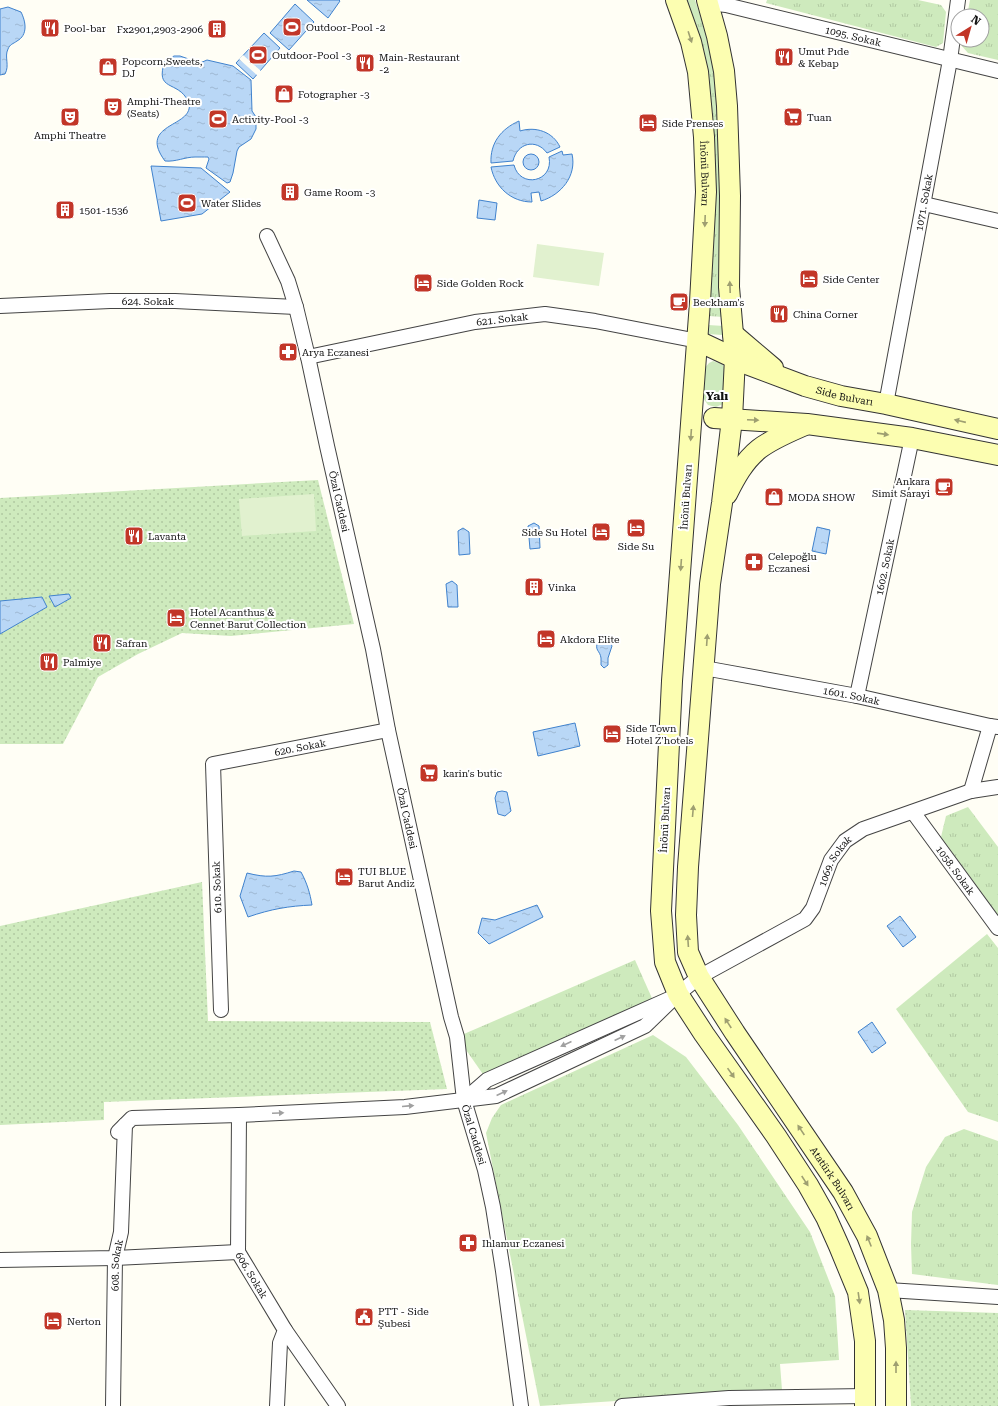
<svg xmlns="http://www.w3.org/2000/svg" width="998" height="1406" font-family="'Roboto Serif',serif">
  <defs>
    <pattern id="grass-tufts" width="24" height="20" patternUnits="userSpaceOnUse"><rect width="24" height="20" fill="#ceeabd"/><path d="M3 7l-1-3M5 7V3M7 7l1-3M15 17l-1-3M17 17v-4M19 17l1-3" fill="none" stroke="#b0c8a1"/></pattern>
    <pattern id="park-dots" width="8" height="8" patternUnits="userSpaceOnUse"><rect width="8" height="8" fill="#ceeabd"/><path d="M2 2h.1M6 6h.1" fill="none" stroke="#b0c8a1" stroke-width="1.8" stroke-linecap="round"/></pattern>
    <pattern id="water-ripples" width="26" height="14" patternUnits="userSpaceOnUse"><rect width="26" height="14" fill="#b9d7f6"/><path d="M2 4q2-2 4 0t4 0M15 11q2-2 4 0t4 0" fill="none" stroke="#9eb8d2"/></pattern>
  </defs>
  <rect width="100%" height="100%" fill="#fffef5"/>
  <g fill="url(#grass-tufts)">
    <polygon points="686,0 695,0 708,39 720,113 723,317 709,316 711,288 713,249 700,40"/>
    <polygon points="767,0 918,0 941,5 946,12 943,43 936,47 766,3"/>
    <polygon points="970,0 998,0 998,60 968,53 961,45 962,40 982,40 982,16 967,16"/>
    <polygon points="968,807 998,847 998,915 941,837 946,816"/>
    <polygon points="987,934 998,948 998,1122 968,1112 896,1009"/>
    <polygon points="635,960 655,1005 487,1080 457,1037"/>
    <polygon points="653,1035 686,1057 738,1125 810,1232 835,1296 839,1360 780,1364 782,1390 540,1406 486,1133 492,1118 501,1105"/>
    <polygon points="964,1129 998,1141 998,1285 912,1274 911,1244 912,1212 926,1167 945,1137"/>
  </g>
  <g fill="url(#park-dots)">
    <polygon points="318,480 354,624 231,636 182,633 138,654 98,677 63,744 0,744 0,498"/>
    <polygon points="202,882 208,1021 430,1022 447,1089 104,1102 104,1120 0,1125 0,926"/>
    <polygon points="905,1310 998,1313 998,1406 911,1406"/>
  </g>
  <g fill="#ceeabd">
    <polygon points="708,325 724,326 724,334 722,335 708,334 707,332"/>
    <polygon points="713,361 722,364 725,368 723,404 716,407 708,405 703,398 704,369 709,363"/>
  </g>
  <g fill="#e1f1cf">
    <polygon points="537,244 604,253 599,286 533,277"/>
    <polygon points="314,494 316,531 242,536 239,499"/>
  </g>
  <g fill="url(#water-ripples)" stroke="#4082cd">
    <polygon points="307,0 339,0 340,1 328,18"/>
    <polygon points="295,4 314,22 289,50 270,33"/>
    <path d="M8 7 21 12C26 22 28 35 17 41 13 44 10 44 8 49 4 57 10 65 5 74L0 75V9Z"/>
    <polygon points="264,33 280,48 253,79 236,63"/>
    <path d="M174 56H180L200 63 207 60 233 66 251 80 252 111 256 117V129L251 139 239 147 237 151 233 173 230 182 227 183 206 168 209 159 208 157C203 157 199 157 195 157 185 157 176 162 165 161 139 126 185 127 189 109 190 106 189 104 188 101 178 80 154 92 165 61Z"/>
    <path d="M519 121 520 131C536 126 553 132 560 147L547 153C536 138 517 143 513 161L491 163C490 143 501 129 519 121Z"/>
    <path d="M562 151 563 155 572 154C577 176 561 195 541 201L539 192 531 193 532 202C511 202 495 187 491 167L514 165C520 189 554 182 549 157Z"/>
    <circle cx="531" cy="162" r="8"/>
    <polygon points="151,166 201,168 230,192 202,214 161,221"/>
    <polygon points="479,200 497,203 495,220 477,218"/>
    <polygon points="534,523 539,526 540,548 530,549 528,526"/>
    <polygon points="817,527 830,530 826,554 812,551"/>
    <polygon points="463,528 469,532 470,554 459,555 458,531"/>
    <polygon points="452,581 457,585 458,607 448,607 446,584"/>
    <polygon points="69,594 71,598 55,607 49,596"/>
    <polygon points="42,597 47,607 0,634 0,601"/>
    <path d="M605 638 609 640 612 646 608 658V665L604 668 601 665C601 663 601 660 601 658 600 650 594 651 598 641Z"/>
    <polygon points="575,723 580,746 538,756 533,732"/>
    <polygon points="502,791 507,792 511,811 505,816 498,814 495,798 497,792"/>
    <path d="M294 871 301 872C307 883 310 893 312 905 289 906 271 909 248 917L240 896 247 873C267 878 275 877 294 871Z"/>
    <polygon points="537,905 543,917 489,944 478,933 482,918 495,920"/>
    <polygon points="900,916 916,937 903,947 887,926"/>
    <polygon points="872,1022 886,1043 872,1053 858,1032"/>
  </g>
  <polygon fill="#fffef5" points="243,55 262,72 258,76 239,59"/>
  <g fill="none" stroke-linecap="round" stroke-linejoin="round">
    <defs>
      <g id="street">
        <path id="s1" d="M708 3 726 5 998 71"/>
        <polyline points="924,204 998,221"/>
        <path id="s2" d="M267 236 288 281 296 307 308 357 327 446 373 649 388 730 451 1017 457 1037 464 1100 485 1170 493 1207 503 1271 521 1406"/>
        <path id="s3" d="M0 306 110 301H175L296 307"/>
        <path id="s4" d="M308 357 475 322 545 314 595 321 698 341"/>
        <path id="s5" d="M886 404 950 60 958 0"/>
        <path id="s6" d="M704 668 857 696 990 726 998 727"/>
        <path id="s7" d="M857 696 912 438"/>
        <polyline points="971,791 990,726"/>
        <path id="s8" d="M913 812 998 928"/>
        <path id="s9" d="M221 1010 213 764 388 730"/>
        <polyline points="464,1100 487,1080 669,999"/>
        <path id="s10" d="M239 1115 238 1252 285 1330 280 1343 277 1406"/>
        <path id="s11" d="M118 1132 132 1118 239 1115 405 1107 496 1096 645 1026 678 994 699 977 805 919 813 908 831 860 845 841 863 829 971 791 998 787"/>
        <polyline points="0,1260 115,1258 238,1252"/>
        <polyline points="888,1290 998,1297"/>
        <polyline points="285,1330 338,1406"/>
        <path id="s12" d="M113 1406 115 1258 121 1232 125 1125"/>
        <polyline points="622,1406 729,1398 866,1396"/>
      </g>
      <g id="secondary">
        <path id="s13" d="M676 0 691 42 698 72 704 137 706 192 700 302 672 681 661 911 665 962 678 994 704 1034 776 1136 808 1185 826 1217 839 1246 858 1292 865 1341V1406"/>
        <path id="s14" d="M707 0 717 36 724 71 727 106 730 196 729 287 735 358 732 419 722 503 710 584 688 867 686 915 688 952 699 977 735 1033 843 1192 867 1236 888 1290 894 1320 896 1348V1406"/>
        <polyline points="733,334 773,368"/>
        <path id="s15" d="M698 341 749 365 805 386 841 396 886 404 998 429"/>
        <polyline points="714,418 807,424 912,438 998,455"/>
        <path d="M727 494C735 478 744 461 759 449 772 439 789 432 805 425"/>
      </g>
    </defs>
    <use href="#street" stroke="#444" stroke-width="16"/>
    <use href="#secondary" stroke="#333" stroke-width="22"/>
    <use href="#street" stroke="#fff" stroke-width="14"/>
    <use href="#secondary" stroke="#fcfeb1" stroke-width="20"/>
  </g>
  <defs><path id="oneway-solid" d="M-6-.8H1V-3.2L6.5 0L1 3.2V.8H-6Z"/></defs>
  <g fill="#9e9f71">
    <use href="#oneway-solid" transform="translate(690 37) rotate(72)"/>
    <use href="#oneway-solid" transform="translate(705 221) rotate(92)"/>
    <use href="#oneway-solid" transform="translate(730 287) rotate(-92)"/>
    <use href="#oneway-solid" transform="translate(753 420) rotate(3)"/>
    <use href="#oneway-solid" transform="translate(960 421) rotate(-167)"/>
    <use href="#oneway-solid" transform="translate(883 434) rotate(8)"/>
    <use href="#oneway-solid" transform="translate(691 435) rotate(94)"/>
    <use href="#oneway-solid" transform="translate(681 565) rotate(94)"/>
    <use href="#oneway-solid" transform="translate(707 640) rotate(-86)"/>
    <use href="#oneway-solid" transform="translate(693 811) rotate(-85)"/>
    <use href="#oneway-solid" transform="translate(688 941) rotate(-94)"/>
    <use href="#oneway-solid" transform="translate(728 1023) rotate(-123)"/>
    <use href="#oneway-solid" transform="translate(731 1073) rotate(55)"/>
    <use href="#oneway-solid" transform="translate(801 1130) rotate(-124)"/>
    <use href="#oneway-solid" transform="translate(805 1181) rotate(57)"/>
    <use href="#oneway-solid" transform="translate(869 1241) rotate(-112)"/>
    <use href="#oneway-solid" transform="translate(859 1298) rotate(82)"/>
    <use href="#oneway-solid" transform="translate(896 1367) rotate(-90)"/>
  </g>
  <g fill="#a0a0a0">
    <use href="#oneway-solid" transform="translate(620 1038) rotate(-25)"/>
    <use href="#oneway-solid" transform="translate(566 1044) rotate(156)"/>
    <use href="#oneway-solid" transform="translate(502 1093) rotate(-25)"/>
    <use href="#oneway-solid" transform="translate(408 1106) rotate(-5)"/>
    <use href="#oneway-solid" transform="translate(278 1113) rotate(-3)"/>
  </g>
  <defs>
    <symbol id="stadium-square" viewBox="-11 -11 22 22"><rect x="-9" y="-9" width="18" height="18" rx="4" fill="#c23628" stroke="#fff"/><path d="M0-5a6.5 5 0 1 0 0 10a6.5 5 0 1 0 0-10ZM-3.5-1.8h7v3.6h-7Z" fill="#fff"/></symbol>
    <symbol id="restaurant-square" viewBox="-11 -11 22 22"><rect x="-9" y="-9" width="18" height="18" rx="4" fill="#c23628" stroke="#fff"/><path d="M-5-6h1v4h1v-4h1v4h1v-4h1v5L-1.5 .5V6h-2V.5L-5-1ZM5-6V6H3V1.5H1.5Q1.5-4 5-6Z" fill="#fff"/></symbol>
    <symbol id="building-square" viewBox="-11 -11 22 22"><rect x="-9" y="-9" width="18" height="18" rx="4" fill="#c23628" stroke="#fff"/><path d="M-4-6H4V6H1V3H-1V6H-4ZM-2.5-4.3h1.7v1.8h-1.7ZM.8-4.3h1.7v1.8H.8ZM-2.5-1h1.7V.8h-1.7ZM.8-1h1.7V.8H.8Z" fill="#fff"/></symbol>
    <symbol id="shop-square" viewBox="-11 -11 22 22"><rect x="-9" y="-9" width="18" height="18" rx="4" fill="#c23628" stroke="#fff"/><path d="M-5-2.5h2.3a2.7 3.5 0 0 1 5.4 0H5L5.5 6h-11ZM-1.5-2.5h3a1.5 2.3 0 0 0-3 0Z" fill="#fff"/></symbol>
    <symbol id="theatre-square" viewBox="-11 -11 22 22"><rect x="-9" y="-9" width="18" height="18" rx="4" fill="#c23628" stroke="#fff"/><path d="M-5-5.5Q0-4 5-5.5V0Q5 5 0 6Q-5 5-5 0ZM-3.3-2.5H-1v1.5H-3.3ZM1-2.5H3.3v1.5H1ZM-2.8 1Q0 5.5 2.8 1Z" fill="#fff"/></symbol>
    <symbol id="supermarket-square" viewBox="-11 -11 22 22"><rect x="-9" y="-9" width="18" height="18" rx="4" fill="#c23628" stroke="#fff"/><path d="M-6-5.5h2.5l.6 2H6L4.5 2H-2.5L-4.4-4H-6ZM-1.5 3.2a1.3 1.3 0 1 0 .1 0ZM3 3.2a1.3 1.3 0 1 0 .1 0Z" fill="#fff"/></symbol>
    <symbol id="hotel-square" viewBox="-11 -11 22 22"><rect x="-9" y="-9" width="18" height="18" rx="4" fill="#c23628" stroke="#fff"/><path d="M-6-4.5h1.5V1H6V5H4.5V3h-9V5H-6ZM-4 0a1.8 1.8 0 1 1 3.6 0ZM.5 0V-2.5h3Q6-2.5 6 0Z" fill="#fff"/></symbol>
    <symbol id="cafe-square" viewBox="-11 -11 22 22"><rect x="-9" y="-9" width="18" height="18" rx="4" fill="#c23628" stroke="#fff"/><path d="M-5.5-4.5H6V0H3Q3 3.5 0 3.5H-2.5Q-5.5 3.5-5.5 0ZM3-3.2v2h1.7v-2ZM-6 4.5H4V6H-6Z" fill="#fff"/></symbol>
    <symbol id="pharmacy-square" viewBox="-11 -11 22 22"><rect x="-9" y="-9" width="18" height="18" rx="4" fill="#c23628" stroke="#fff"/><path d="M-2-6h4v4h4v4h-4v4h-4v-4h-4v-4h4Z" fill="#fff"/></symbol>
    <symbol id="civic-square" viewBox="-11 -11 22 22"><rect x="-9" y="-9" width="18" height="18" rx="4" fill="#c23628" stroke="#fff"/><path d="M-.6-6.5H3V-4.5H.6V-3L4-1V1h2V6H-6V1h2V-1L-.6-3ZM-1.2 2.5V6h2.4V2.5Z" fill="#fff"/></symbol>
  </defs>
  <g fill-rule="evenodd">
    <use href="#stadium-square" x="281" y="16" width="22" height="22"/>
    <use href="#restaurant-square" x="39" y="17" width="22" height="22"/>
    <use href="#building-square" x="206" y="18" width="22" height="22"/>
    <use href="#stadium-square" x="247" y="44" width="22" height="22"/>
    <use href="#restaurant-square" x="773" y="46" width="22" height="22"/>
    <use href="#restaurant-square" x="354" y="52" width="22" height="22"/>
    <use href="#shop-square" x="97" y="56" width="22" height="22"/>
    <use href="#shop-square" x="273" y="83" width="22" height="22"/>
    <use href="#theatre-square" x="102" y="96" width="22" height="22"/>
    <use href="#theatre-square" x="59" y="106" width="22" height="22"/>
    <use href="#supermarket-square" x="782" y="106" width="22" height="22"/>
    <use href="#stadium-square" x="207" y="108" width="22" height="22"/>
    <use href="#hotel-square" x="637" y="112" width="22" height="22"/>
    <use href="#building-square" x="279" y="181" width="22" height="22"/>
    <use href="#stadium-square" x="176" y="192" width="22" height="22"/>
    <use href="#building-square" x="54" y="199" width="22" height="22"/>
    <use href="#hotel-square" x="798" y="268" width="22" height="22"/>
    <use href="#hotel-square" x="412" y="272" width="22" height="22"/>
    <use href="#cafe-square" x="668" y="291" width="22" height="22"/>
    <use href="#restaurant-square" x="768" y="303" width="22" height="22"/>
    <use href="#pharmacy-square" x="277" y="341" width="22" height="22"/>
    <use href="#cafe-square" x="933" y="476" width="22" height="22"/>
    <use href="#shop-square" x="763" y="486" width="22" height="22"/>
    <use href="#hotel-square" x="625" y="517" width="22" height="22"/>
    <use href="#hotel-square" x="590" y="521" width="22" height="22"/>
    <use href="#restaurant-square" x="123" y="525" width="22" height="22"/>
    <use href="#pharmacy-square" x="743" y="551" width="22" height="22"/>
    <use href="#building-square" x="523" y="576" width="22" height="22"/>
    <use href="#hotel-square" x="165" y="607" width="22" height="22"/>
    <use href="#hotel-square" x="535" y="628" width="22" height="22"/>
    <use href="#restaurant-square" x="91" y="632" width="22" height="22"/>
    <use href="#restaurant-square" x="38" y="651" width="22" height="22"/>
    <use href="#hotel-square" x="601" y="723" width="22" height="22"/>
    <use href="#supermarket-square" x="418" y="762" width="22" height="22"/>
    <use href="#hotel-square" x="333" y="866" width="22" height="22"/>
    <use href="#pharmacy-square" x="457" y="1232" width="22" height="22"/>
    <use href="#civic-square" x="353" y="1306" width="22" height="22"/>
    <use href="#hotel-square" x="42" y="1310" width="22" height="22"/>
  </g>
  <g text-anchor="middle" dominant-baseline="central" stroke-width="4" stroke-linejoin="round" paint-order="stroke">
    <g font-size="10" fill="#111" stroke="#fff" text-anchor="start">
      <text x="306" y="27">Outdoor-Pool -2</text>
      <text x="64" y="28">Pool-bar</text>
      <text x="203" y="29" text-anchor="end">Fx2901,2903-2906</text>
      <text x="798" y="51">Umut Pıde<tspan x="798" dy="12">&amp; Kebap</tspan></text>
      <text x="272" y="55">Outdoor-Pool -3</text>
      <text x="379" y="57">Main-Restaurant<tspan x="379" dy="12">-2</tspan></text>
      <text x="122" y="61">Popcorn,Sweets,<tspan x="122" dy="12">DJ</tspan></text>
      <text x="298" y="94">Fotographer -3</text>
      <text x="127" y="101">Amphi-Theatre<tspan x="127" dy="12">(Seats)</tspan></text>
      <text x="807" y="117">Tuan</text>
      <text x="232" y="119">Activity-Pool -3</text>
      <text x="662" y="123">Side Prenses</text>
      <text x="70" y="135" text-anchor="middle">Amphi Theatre</text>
      <text x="304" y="192">Game Room -3</text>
      <text x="201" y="203">Water Slides</text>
      <text x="79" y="210">1501-1536</text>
      <text x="823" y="279">Side Center</text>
      <text x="437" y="283">Side Golden Rock</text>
      <text x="693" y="302">Beckham's</text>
      <text x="793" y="314">China Corner</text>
      <text x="302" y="352">Arya Eczanesi</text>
      <text x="930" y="481" text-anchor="end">Ankara<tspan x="930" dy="12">Simit Sarayi</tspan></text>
      <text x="788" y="497">MODA SHOW</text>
      <text x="587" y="532" text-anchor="end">Side Su Hotel</text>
      <text x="148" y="536">Lavanta</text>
      <text x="636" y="546" text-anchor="middle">Side Su</text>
      <text x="768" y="556">Celepoğlu<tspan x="768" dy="12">Eczanesi</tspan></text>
      <text x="548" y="587">Vinka</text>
      <text x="190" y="612">Hotel Acanthus &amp;<tspan x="190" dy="12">Cennet Barut Collection</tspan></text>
      <text x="560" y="639">Akdora Elite</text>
      <text x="116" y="643">Safran</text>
      <text x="63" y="662">Palmiye</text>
      <text x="626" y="728">Side Town<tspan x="626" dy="12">Hotel Z'hotels</tspan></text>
      <text x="443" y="773">karin's butic</text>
      <text x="358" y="871">TUI BLUE<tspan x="358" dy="12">Barut Andiz</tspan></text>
      <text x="482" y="1243">Ihlamur Eczanesi</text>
      <text x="378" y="1311">PTT - Side<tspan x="378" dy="12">Şubesi</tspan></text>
      <text x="67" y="1321">Nerton</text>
    </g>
    <g font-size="10" fill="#111" stroke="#fff">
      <text stroke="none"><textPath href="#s1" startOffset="149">1095. Sokak</textPath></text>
      <text stroke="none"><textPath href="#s13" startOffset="177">İnönü Bulvarı</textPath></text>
      <text stroke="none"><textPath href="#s5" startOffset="205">1071. Sokak</textPath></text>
      <text stroke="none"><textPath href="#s3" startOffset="148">624. Sokak</textPath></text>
      <text stroke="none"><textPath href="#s4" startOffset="198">621. Sokak</textPath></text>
      <text stroke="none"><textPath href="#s15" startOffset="157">Side Bulvarı</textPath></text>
      <text transform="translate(686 497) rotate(-86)">İnönü Bulvarı</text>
      <text stroke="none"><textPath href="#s2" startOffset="276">Özal Caddesi</textPath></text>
      <text stroke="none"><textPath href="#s7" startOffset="132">1602. Sokak</textPath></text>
      <text stroke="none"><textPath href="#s6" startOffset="150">1601. Sokak</textPath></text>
      <text stroke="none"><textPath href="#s9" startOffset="335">620. Sokak</textPath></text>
      <text stroke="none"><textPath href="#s2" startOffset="600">Özal Caddesi</textPath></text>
      <text transform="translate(665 820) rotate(-87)">İnönü Bulvarı</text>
      <text stroke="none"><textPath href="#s11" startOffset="809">1069. Sokak</textPath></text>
      <text stroke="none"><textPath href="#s8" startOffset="72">1058. Sokak</textPath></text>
      <text transform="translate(217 887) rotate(-92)">610. Sokak</text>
      <text stroke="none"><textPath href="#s2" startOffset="924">Özal Caddesi</textPath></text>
      <text stroke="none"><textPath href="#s14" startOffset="1226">Atatürk Bulvarı</textPath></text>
      <text stroke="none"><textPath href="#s12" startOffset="141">608. Sokak</textPath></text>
      <text stroke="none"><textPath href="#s10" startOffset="164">606. Sokak</textPath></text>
    </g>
    <g font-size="12" font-weight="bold" fill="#111" stroke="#fff">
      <text x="717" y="396">Yalı</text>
    </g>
  </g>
  <g transform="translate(970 28) rotate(37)"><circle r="19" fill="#ffffff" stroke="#a0a0a0"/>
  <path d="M0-3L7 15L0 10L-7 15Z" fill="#c23628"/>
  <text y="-6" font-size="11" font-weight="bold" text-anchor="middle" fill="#111111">N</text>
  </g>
</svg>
